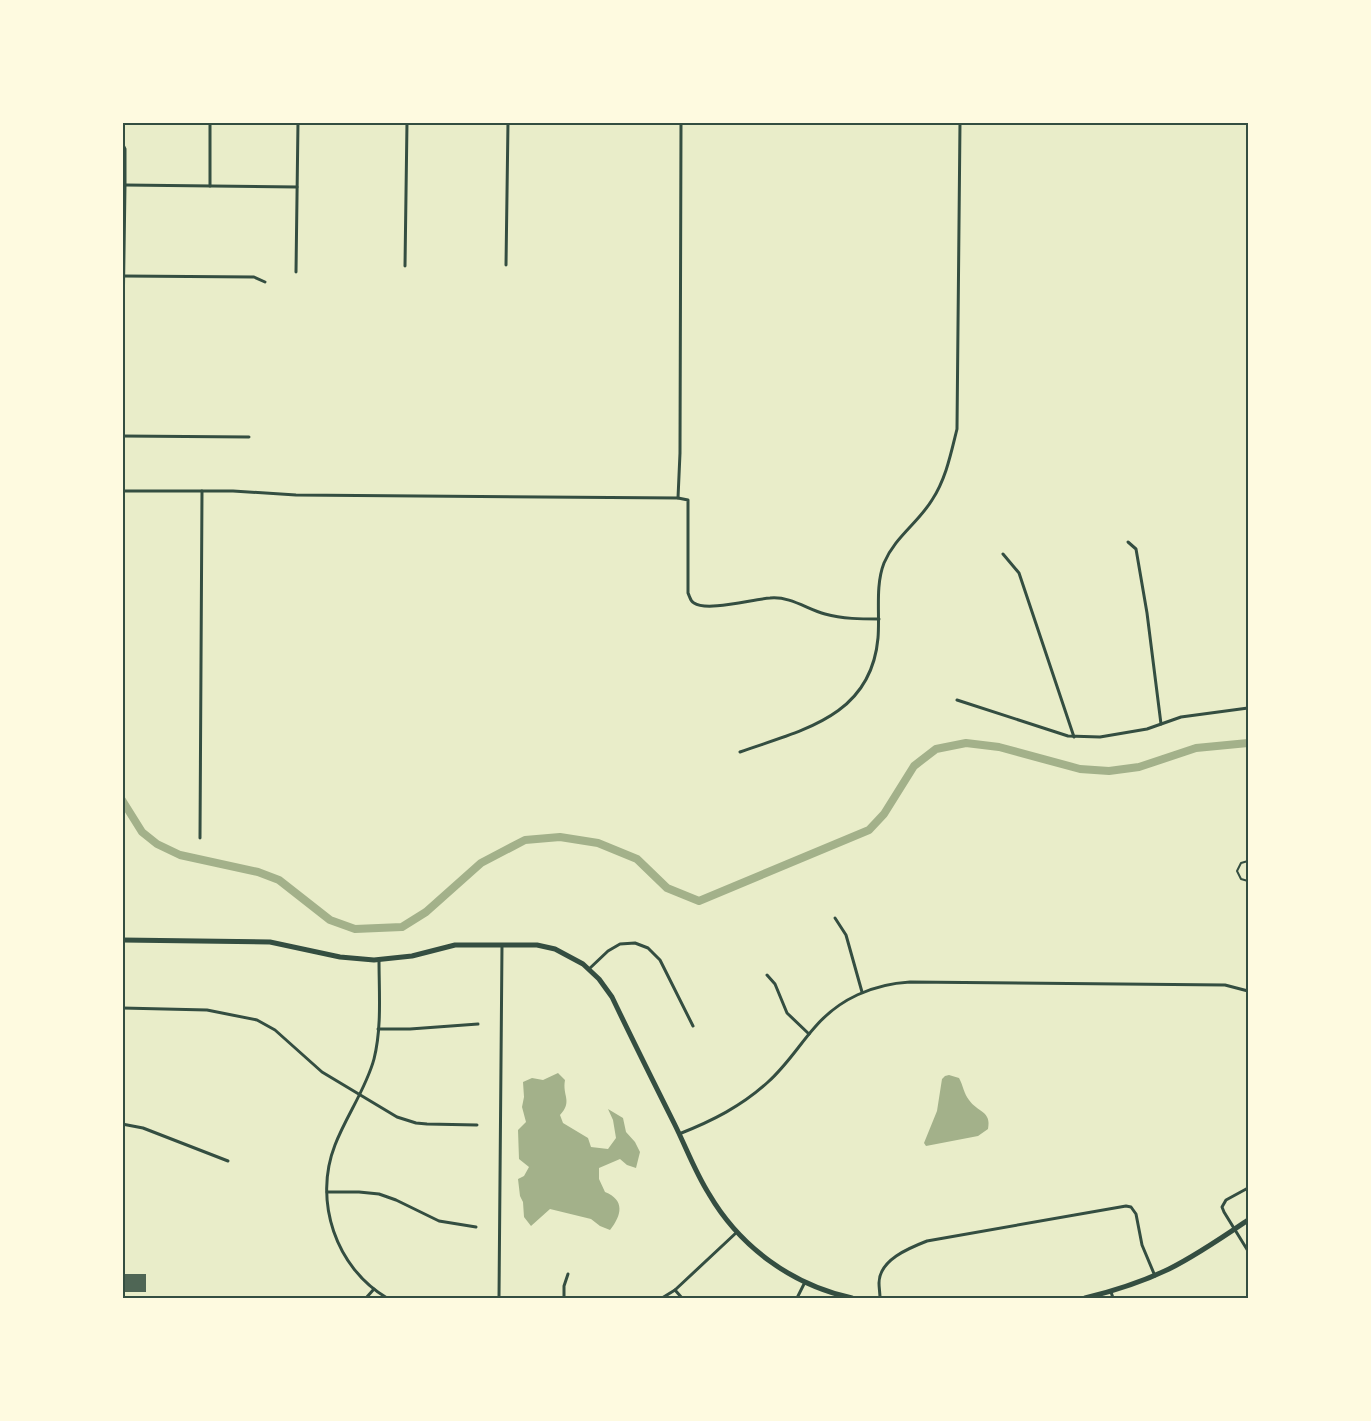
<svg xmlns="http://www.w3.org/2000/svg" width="1371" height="1421" font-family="'Archivo Narrow',sans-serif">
  <rect width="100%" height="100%" fill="#e9edc9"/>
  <g fill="#a3b18a">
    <path d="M558 1073 565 1080C562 1096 573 1101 560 1115L563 1123 588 1138 591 1147 608 1149 616 1138 613 1120 608 1109 623 1118 626 1132 635 1142 640 1152 636 1168 627 1165 620 1159 599 1168V1179L605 1192C625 1200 622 1215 610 1230L600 1226 591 1219 550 1209 531 1226 524 1217 523 1202 520 1196 518 1179 524 1176 529 1167 519 1159 518 1130 526 1122 522 1107 524 1097 523 1082 532 1078 543 1080Z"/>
    <path d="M949 1075 959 1078C963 1085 964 1094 969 1100 977 1112 992 1111 988 1129L978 1136 926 1146 924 1143 937 1111 942 1079 945 1076Z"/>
  </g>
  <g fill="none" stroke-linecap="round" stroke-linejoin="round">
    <polyline stroke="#a3b18a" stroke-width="8" points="122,800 142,832 157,844 180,855 258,872 279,880 330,920 355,929 402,927 426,912 481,863 525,840 560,837 598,843 637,859 667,888 699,901 869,830 884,814 914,766 936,749 966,743 999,747 1080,769 1109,771 1139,767 1196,748 1248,743"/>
  </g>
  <rect fill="#4f6655" x="122" y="1274" width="24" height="18"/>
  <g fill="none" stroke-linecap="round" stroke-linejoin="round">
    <polyline stroke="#344e41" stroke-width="2" points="1248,861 1241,863 1237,871 1241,879 1248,881"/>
    <g stroke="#344e41" stroke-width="3">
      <polyline points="122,143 125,149 125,185 122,386"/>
      <polyline points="125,185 297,187"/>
      <polyline points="210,186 210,122"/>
      <polyline points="506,265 508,122"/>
      <polyline points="405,266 407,122"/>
      <polyline points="296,272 298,122"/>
      <polyline points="123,276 254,277 265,282"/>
      <polyline points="122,436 249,437"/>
      <path d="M122 491H233L296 495 678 498 688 500V593C690 597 690 601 694 603 707 612 753 599 770 598 790 596 807 609 825 614 843 619 861 619 879 619"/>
      <polyline points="678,498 680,453 681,122"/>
      <polyline points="1128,542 1136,549 1147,613 1161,724"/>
      <polyline points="1003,554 1019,573 1074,737"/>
      <polyline points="122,563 123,537"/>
      <polyline points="957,700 1068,736 1100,737 1147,729 1181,717 1248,708"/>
      <path d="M740 752C802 730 871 717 878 638 880 614 875 586 884 563 895 537 918 523 932 500 946 479 951 453 957 429L960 122"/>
      <polyline points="200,838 202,491"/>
      <polyline points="835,918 846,935 862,992"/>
      <path d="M379 960C379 992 382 1027 374 1059 366 1089 346 1116 335 1145 313 1201 336 1268 387 1298"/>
      <polyline points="589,969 608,951 620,944 635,943 648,948 660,960 693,1026"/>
      <polyline points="767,975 775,984 787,1013 809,1034"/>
      <polyline points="122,1008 207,1010 257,1020 275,1030 322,1072 397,1117 416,1123 427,1124 477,1125"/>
      <polyline points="378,1029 410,1029 478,1024"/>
      <polyline points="122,1124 143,1128 228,1161"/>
      <path d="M679 1134C712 1121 742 1106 768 1082 787 1065 799 1045 815 1027 839 999 873 984 910 982L1225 985 1248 991"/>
      <polyline points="1248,1188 1226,1200 1222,1207 1224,1212 1248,1251"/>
      <polyline points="327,1192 359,1192 379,1194 396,1200 439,1221 476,1227"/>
      <polyline points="675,1290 682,1298"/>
      <polyline points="1111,1292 1113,1298"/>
      <polyline points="366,1298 374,1289"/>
      <polyline points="499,1298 502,945"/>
      <polyline points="564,1298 564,1286 568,1274"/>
      <polyline points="662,1298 675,1290 737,1232"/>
      <polyline points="797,1298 805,1282"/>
      <path d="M880 1298C880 1293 879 1288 879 1283 879 1260 909 1248 927 1241L1126 1206 1131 1207 1136 1214 1142 1245 1155 1276"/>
    </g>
    <g stroke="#344e41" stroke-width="5">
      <path d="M122 940 270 942 340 957 374 960 412 956 455 945H537L555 949 583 964 599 979 612 997C632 1039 653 1081 674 1123 686 1147 695 1172 709 1194 740 1247 792 1285 852 1298"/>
      <path d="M1085 1298C1114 1291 1142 1282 1169 1269 1197 1255 1223 1237 1248 1220"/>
    </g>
  </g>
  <rect width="1371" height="1421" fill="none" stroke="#fefae0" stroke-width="248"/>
  <rect x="124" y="124" width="1123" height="1173" fill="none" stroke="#344e41" stroke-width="2"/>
</svg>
